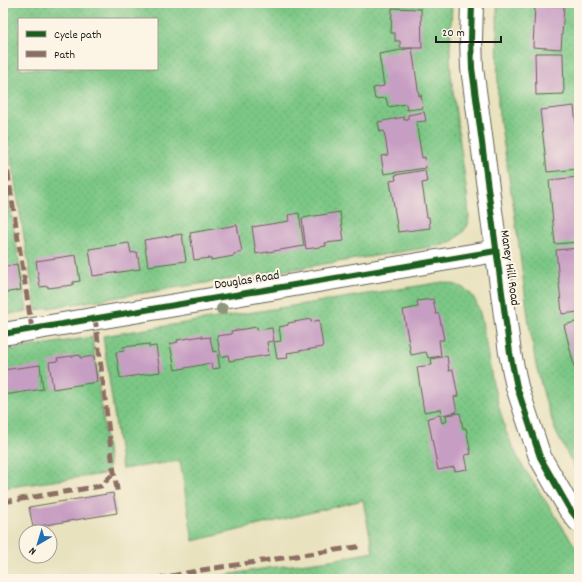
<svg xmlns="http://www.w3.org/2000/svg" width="582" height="582" font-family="Dekko,sans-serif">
  <defs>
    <pattern id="grass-dots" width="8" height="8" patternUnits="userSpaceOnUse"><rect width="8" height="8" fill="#7cc785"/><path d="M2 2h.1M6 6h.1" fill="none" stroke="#6baa72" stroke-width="1.8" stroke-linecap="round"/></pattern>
  </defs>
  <rect width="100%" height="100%" fill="#fcf5e5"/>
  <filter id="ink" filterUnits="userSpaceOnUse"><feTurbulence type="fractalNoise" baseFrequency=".025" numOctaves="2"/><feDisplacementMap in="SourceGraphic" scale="8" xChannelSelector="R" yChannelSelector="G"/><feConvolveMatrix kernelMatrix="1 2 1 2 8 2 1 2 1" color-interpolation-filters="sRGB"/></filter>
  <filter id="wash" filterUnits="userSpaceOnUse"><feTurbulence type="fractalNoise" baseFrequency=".012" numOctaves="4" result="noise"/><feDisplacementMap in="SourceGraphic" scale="16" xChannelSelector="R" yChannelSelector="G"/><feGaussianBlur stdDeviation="0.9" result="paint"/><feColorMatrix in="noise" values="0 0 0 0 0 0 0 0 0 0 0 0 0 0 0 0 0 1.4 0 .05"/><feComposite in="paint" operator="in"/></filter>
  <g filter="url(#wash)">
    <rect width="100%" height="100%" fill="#e9e2bf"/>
    <g fill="url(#grass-dots)" stroke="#4c7250" fill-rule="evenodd">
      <path d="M3 3H452L450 51 451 76 467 194 469 216 468 225 462 233 454 240 444 245 36 310 3 109ZM19 19H157V69H19Z"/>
      <polygon points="497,3 579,3 579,476 556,432 545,399 536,365 529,324 515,217 498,107"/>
      <polygon points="3,162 27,311 3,315"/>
      <path d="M443 282C470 286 476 296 482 321L492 379 499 407 506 432 520 462 579 552V579H208V578L268 568 331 560 373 552 363 500 193 541 180 461 122 469 103 336Z"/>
      <polygon points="92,337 109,463 108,470 104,474 3,488 3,351"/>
    </g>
    <g id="blocks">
      <g fill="#c79ec3">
        <polygon points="535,5 564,6 561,49 533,47"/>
        <polygon points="392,8 421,9 422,48 400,48 400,41 395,41 395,33 391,33"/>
        <polygon points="412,48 419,96 421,95 423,108 407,110 406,104 388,107 386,98 375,99 373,88 384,86 379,54"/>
        <polygon points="535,53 563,53 564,94 536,95"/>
        <polygon points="574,106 579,151 579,169 547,172 540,110"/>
        <polygon points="424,112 426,121 416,122 422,158 425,157 426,168 384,174 381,156 388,155 384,131 380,132 378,122 404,117 404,120 408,119 408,115"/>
        <polygon points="425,170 427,182 422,183 427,217 429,217 430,228 398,232 390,181 396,180 395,175"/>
        <polygon points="579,177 579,242 555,244 549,180"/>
        <polygon points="340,212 344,241 325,243 326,246 306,249 302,218"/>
        <polygon points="299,213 304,246 256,254 252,227 289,221 288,215"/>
        <polygon points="237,225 242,252 234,254 234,256 211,260 210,258 194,260 190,233"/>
        <polygon points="182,234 186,261 148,266 144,240"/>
        <polygon points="129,243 131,253 137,252 140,269 93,276 89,249"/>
        <polygon points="579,248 579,312 562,314 556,250"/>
        <polygon points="76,255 80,281 73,282 73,285 48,288 48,286 40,287 36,261"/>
        <polygon points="17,264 21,290 3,293 3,267"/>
        <polygon points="433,299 436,314 439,314 444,340 439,340 441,356 428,358 426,352 411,355 403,310 418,307 417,301"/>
        <polygon points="311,319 311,322 319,320 323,347 287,353 288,358 277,359 274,342 281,341 279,327 288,325 288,323"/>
        <polygon points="579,321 579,381 578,382 564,325"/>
        <polygon points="257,327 257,330 272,328 274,341 267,342 269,355 229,361 228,355 221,357 217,336 232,334 231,331"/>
        <polygon points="202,336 202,338 210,337 213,352 217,351 220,368 212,369 211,363 175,370 170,344 178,342 177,340"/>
        <polygon points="149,344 149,347 156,346 160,372 120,378 116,352 124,351 123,347"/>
        <polygon points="80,355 80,358 94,356 97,382 53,389 49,362 58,361 57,358"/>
        <polygon points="447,356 449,371 453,370 458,396 454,397 457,412 442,415 441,409 424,412 417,367 432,365 431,359"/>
        <polygon points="40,365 43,389 4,395 3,370"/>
        <polygon points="460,413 463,428 466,428 471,454 465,455 468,469 455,471 454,467 438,470 428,418 440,415 442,423 447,421 446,415"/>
        <polygon points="113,493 117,513 33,527 29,507"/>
      </g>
    </g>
  </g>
  <g filter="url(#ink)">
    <use href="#blocks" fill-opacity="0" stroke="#646155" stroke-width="1"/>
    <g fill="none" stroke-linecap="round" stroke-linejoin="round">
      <defs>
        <g id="street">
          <polyline points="472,3 471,39 472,68 510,353 517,387 540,457 569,508 579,521"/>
          <polyline points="3,334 496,251"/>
        </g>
      </defs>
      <use href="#street" stroke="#646155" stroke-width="24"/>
      <use href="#street" stroke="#fff" stroke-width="22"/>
      <g stroke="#8d6e63" stroke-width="5" stroke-dasharray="10 5" stroke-linecap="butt">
        <polyline points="3,142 32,329"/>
        <polyline points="95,317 113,466 118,495"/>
        <polyline points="3,502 101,486 111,476 113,468"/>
        <polyline points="156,579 202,570 363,546"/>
      </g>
      <defs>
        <g id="cycleway">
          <polyline points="472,3 471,39 472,68 510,353 517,387 540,457 569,508 579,521"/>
          <polyline points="3,334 496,251"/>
        </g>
      </defs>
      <use href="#cycleway" stroke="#fcf5e5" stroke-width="8"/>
      <use href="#cycleway" stroke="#1b5e20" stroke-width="6"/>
    </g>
    <circle fill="#8b967a" cx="222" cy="309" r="6"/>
  </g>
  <g text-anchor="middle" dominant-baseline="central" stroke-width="4" stroke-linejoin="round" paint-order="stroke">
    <g font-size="13" fill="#1c1c1c" stroke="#fcf5e5">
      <text transform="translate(509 268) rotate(82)">Maney Hill Road</text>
      <text transform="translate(247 281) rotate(-9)">Douglas Road</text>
    </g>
  </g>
  <rect width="582" height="582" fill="none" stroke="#fcf5e5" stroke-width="16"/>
  <rect x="18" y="18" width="140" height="52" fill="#fcf5e5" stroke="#a29e95"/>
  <rect x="26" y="31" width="20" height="6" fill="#1b5e20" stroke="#a29e95"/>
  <text x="54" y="38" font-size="12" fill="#1c1c1c">Cycle path</text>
  <rect x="26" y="51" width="20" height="6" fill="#8d6e63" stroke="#a29e95"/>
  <text x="54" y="58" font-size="12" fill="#1c1c1c">Path</text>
  <g transform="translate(38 544) rotate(218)"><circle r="19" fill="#fcf5e5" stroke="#a29e95"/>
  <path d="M0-3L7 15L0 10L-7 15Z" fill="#1f6fb2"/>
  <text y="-6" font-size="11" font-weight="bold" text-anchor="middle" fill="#1c1c1c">N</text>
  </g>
  <path d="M436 36v6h65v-6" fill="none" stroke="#1c1c1c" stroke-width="2"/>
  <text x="442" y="36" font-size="12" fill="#1c1c1c" stroke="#fcf5e5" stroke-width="3" paint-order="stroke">20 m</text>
</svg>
